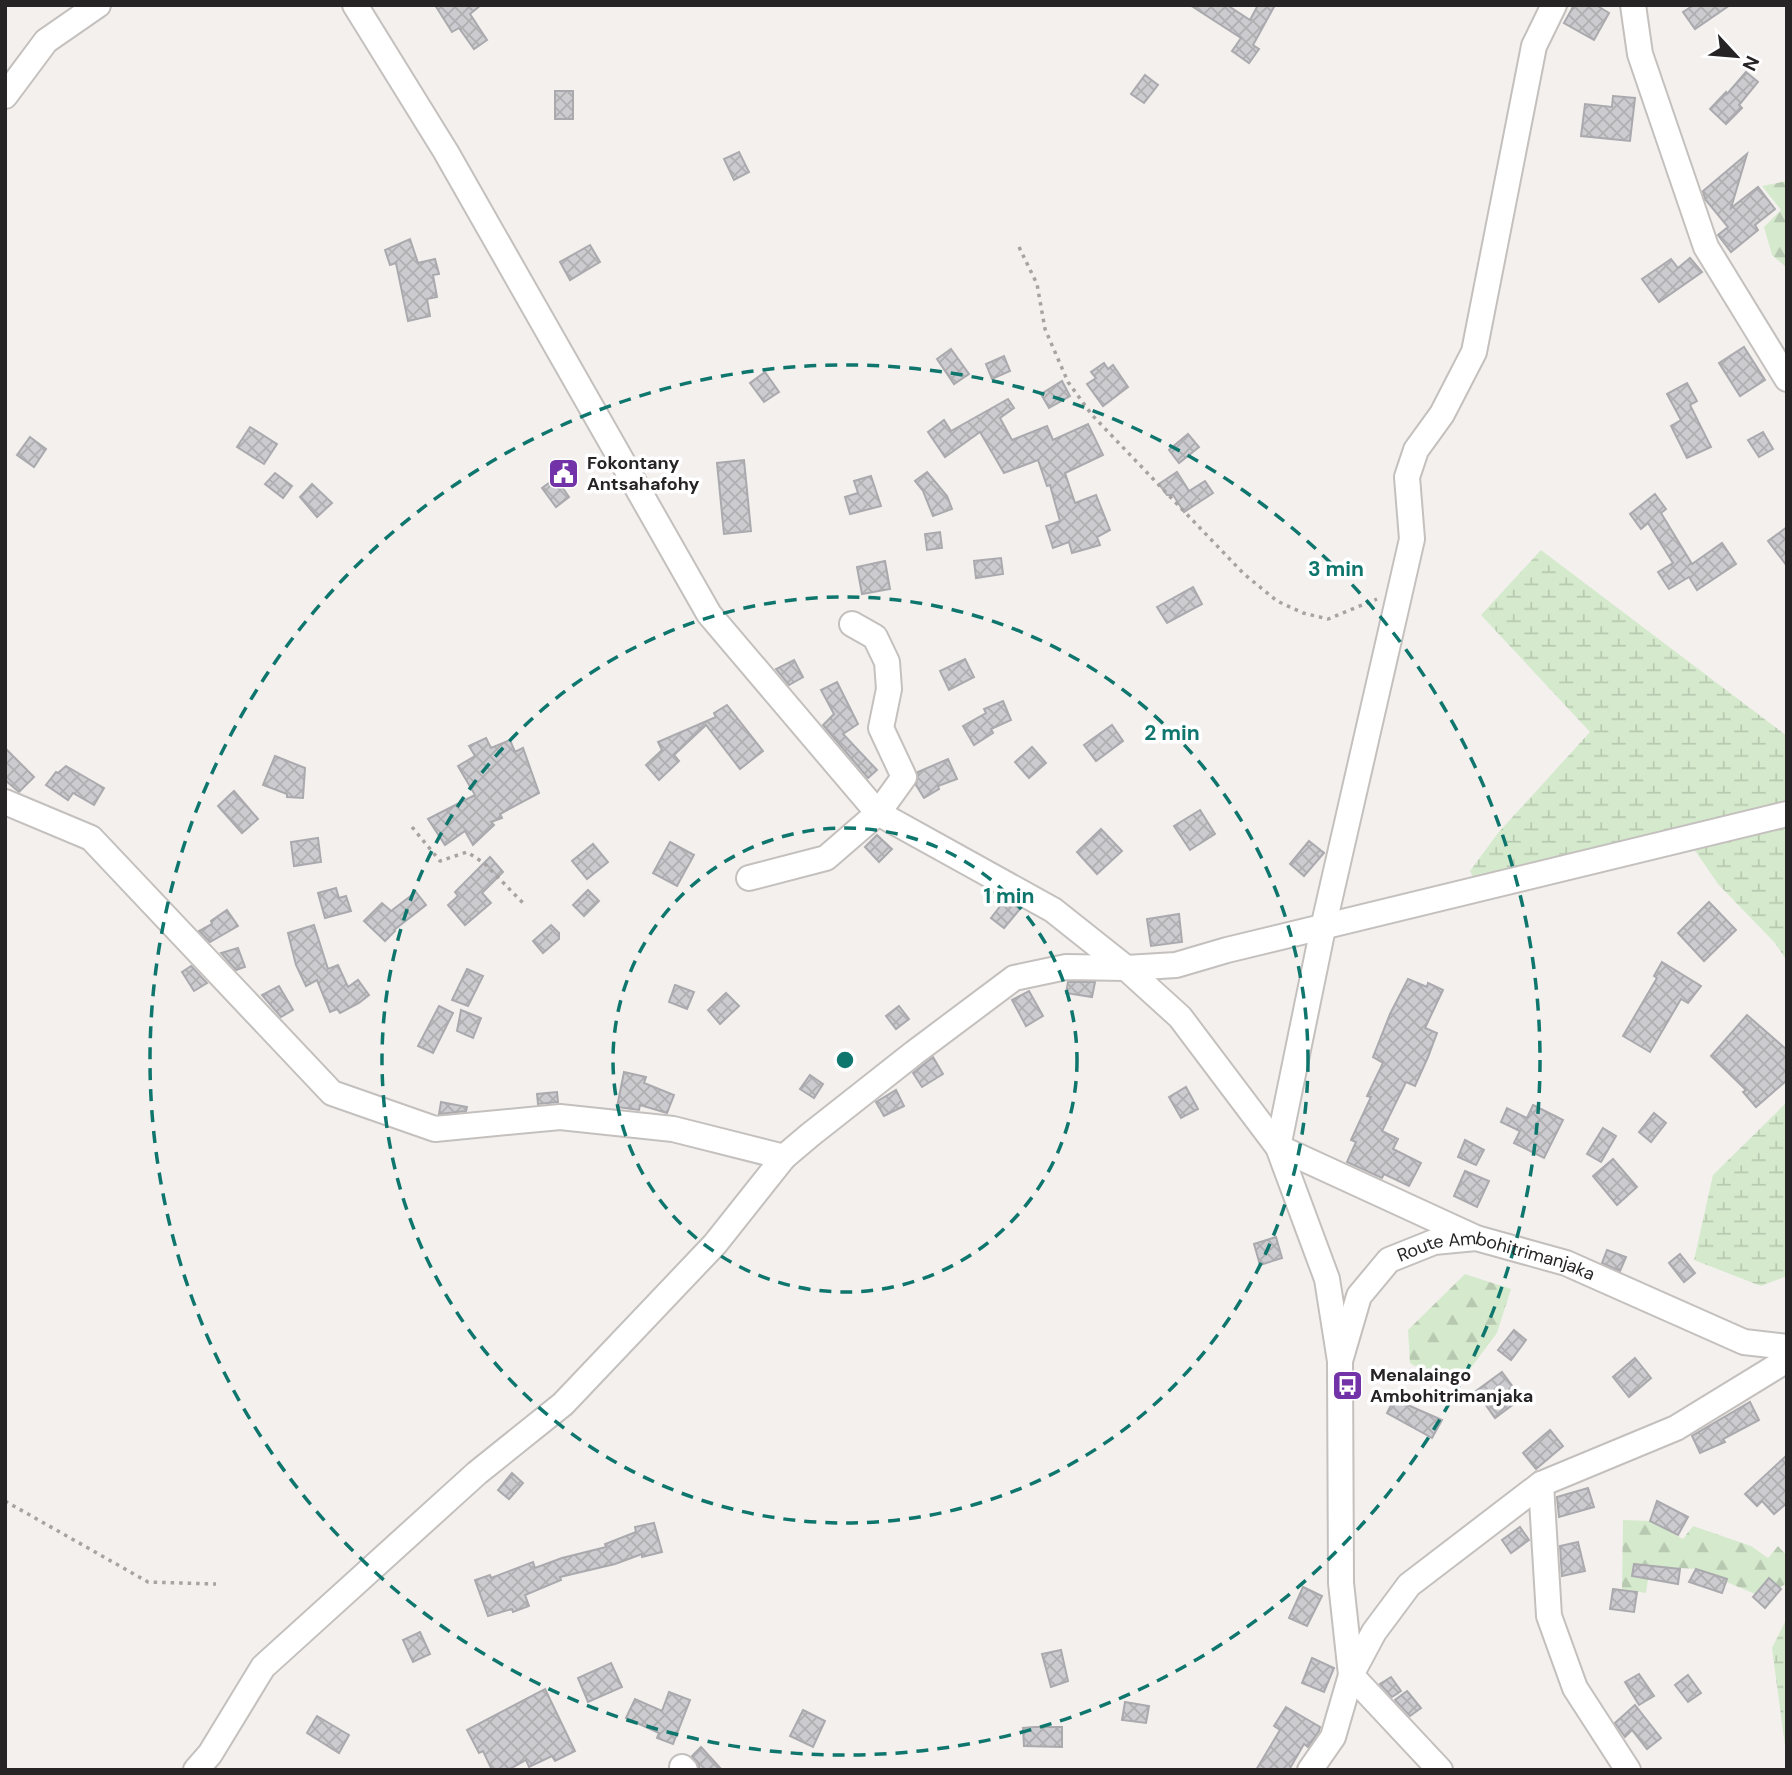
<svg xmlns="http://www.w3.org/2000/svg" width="1792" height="1775" font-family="'DM Sans',sans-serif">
  <defs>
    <pattern id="forest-firs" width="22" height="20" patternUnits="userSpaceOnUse" patternTransform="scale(1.75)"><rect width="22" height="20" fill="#d5eacd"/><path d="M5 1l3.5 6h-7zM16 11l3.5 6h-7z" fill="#b7c9b0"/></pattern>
    <pattern id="wetland-marsh" width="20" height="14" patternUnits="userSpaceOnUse" patternTransform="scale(1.75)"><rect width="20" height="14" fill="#d5eacd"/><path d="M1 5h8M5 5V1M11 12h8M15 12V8" fill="none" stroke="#b7c9b0"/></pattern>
    <pattern id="building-cross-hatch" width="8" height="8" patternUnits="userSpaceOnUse" patternTransform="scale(1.75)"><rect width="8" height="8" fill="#ccccd0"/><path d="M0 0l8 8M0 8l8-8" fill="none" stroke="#afafb2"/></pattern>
  </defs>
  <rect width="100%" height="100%" fill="#f4f0ee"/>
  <g fill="url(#forest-firs)">
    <polygon points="1787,181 1787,268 1772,255 1764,227 1781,210 1762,186"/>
    <polygon points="1465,1274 1511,1289 1497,1333 1455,1389 1410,1363 1408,1330"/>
    <polygon points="1623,1520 1650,1521 1683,1539 1693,1526 1751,1546 1768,1558 1778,1546 1787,1556 1787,1583 1779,1588 1768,1579 1755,1594 1696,1569 1650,1566 1646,1593 1622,1589"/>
  </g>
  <g fill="url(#wetland-marsh)">
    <polygon points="1541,550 1787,736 1787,961 1775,943 1718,884 1683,833 1476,883 1470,871 1498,833 1590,732 1481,615"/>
    <polygon points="1787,1102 1787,1276 1761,1286 1694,1260 1713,1175"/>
    <polygon points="1787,1618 1787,1761 1772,1648"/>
  </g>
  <g fill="url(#building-cross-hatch)" stroke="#aaaaae" stroke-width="2">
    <polygon points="435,5 481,5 470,14 487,40 474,49 459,28 452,32"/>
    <polygon points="1190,5 1227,5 1250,20 1258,5 1275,5 1253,45 1259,49 1249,63 1232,51 1241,38"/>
    <polygon points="1574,5 1596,5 1609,13 1594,40 1564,23"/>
    <polygon points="1694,5 1730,5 1695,29 1683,12"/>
    <polygon points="1746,72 1758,82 1739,105 1742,108 1726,124 1710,109 1726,92 1727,94"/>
    <polygon points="1145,75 1158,85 1144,103 1131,94"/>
    <rect x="555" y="91" width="18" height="28"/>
    <polygon points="1613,96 1635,98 1630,141 1581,136 1585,104 1612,107"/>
    <polygon points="739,152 749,172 734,180 724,159"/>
    <polygon points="1747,154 1731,208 1758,187 1775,209 1755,225 1758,230 1731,252 1718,235 1728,227 1705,199 1703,191"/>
    <polygon points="410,239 418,263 435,259 439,274 433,275 437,297 427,299 430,316 408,321 396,263 390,265 385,250"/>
    <polygon points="590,245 600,262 570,280 560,262"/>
    <polygon points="1690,258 1702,272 1659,302 1642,279 1671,259 1678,268"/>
    <polygon points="1744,347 1765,380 1740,396 1719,363"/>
    <polygon points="951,349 969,374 954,384 937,359"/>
    <polygon points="1004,356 1010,371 992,379 986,364"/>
    <polygon points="1104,363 1108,369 1113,365 1128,387 1103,406 1087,384 1096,378 1091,372"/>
    <polygon points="765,372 779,392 764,402 750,383"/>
    <polygon points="1062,381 1070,396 1049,408 1041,394"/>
    <polygon points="1687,383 1697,401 1690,405 1711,447 1687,458 1671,426 1681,420 1667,394"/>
    <polygon points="1008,399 1014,408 1000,418 1012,440 1047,426 1053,440 1088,424 1103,455 1065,473 1075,503 1096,495 1110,530 1097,537 1100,545 1072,553 1069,542 1053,548 1046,526 1060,521 1050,485 1047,486 1038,460 1004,473 980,432 945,457 928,432 944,420 951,431"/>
    <polygon points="250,427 277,444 264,464 237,447"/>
    <polygon points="1763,432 1773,449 1759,457 1748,440"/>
    <polygon points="1188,434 1199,447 1179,463 1169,450"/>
    <polygon points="30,437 46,449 34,467 17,455"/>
    <polygon points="744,460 751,531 724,534 717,463"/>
    <polygon points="927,472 947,496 952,509 933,516 923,491 915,481"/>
    <polygon points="1177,472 1189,491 1205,481 1213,493 1184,512 1173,495 1167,495 1159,484"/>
    <polygon points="275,473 292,486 283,498 265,484"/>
    <polygon points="871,476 881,506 850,514 845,497 858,493 854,481"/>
    <polygon points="556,478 569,497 556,507 542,488"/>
    <polygon points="312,484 332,503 317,517 300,497"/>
    <polygon points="1655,494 1666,509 1661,513 1692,564 1722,543 1736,564 1697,590 1689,577 1669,589 1658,572 1673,563 1648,523 1641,529 1630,514"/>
    <polygon points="1787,527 1787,566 1768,541"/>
    <polygon points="940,532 942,548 927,550 925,534"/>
    <polygon points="1001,558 1003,574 976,578 974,561"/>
    <polygon points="885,561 890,589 862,594 857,567"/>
    <polygon points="1193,587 1202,604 1167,623 1157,607"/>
    <polygon points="965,659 974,677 949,690 940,671"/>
    <polygon points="794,660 803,677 789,685 776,669"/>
    <polygon points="837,682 858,724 843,734 877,770 868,778 823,725 834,714 821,690"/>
    <polygon points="1003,701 1011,720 991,729 993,733 974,745 963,726 986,713 984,709"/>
    <polygon points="727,705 763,751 740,769 706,725 674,755 679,761 659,780 646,765 662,750 658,742 716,717 714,713"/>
    <polygon points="1112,725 1123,741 1096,761 1084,745"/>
    <polygon points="486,738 491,748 510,740 515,752 523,748 539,793 500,814 502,818 491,822 494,825 473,845 465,831 445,845 428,819 475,795 458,766 475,756 469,746"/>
    <polygon points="1032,747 1046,763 1029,778 1015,762"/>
    <polygon points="5,748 34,777 19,792 5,780"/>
    <polygon points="275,756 305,768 303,798 287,797 287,794 263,785"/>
    <polygon points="948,759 957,779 938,786 939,789 924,798 916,785 918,772"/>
    <polygon points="66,766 104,788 94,805 73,793 68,800 46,785 56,772 58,773"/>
    <polygon points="234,791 258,819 242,833 218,806"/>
    <polygon points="1200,810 1215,834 1190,850 1174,826"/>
    <polygon points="1101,829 1122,851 1097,874 1077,852"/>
    <polygon points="877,835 892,849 879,862 865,847"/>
    <polygon points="318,838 321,862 294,866 291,842"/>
    <polygon points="1309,841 1324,853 1304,876 1290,864"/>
    <polygon points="670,842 694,855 677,886 653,873"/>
    <polygon points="593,844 608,862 587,879 572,861"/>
    <polygon points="490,857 503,872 482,893 491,903 465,925 448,905 458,896 455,892"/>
    <polygon points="336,888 339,898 346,896 351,911 325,918 318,893"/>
    <polygon points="588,890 599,901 584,916 573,905"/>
    <polygon points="416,892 426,905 394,930 395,931 385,941 364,921 382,903 391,911"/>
    <polygon points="1005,900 1020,909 1004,928 991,918"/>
    <polygon points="1709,902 1736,930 1704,961 1678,933"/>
    <polygon points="227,910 238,926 210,942 199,931 212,924 211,921"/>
    <polygon points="1179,914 1182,942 1151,946 1147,919"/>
    <polygon points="314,925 328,969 338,965 348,987 358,980 369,995 359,1003 340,1013 337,1009 330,1012 317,980 306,986 296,965 288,933"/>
    <polygon points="551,925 559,933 559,939 543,953 533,941"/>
    <polygon points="238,948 245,967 236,970 221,953"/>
    <polygon points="1662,962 1701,986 1688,1003 1681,999 1650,1052 1623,1036 1657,978 1654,976"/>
    <polygon points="191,966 207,983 194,991 182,972"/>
    <polygon points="467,969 483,976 468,1006 452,1000"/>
    <polygon points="1408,979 1427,987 1428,983 1443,990 1425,1028 1437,1033 1428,1057 1415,1086 1406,1082 1382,1131 1398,1139 1393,1149 1421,1163 1409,1186 1384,1174 1382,1178 1347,1162 1356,1142 1351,1140 1371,1097 1367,1096 1383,1063 1373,1057 1390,1014"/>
    <polygon points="1068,982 1095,982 1092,997 1066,993"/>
    <polygon points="675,985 694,992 687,1009 669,1002"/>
    <polygon points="279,986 293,1010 281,1017 262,995"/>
    <polygon points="1029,991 1043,1016 1026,1026 1012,1000"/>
    <polygon points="726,993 739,1006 720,1024 708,1010"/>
    <polygon points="439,1006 453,1013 433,1053 418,1046"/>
    <polygon points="899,1006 909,1019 896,1029 886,1016"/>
    <polygon points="461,1010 481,1018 473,1038 457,1031"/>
    <polygon points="1747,1015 1787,1050 1787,1080 1756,1107 1743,1092 1746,1090 1711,1056"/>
    <polygon points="933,1057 943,1074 922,1087 913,1073"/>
    <polygon points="624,1072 646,1077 644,1083 674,1095 667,1113 640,1105 639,1110 617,1107"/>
    <polygon points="810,1075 823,1084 814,1098 800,1089"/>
    <polygon points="1186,1087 1198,1109 1181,1118 1169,1097"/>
    <polygon points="896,1090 904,1106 884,1116 876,1102"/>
    <polygon points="557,1092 558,1102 538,1104 537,1094"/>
    <polygon points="441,1102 467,1107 466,1111 439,1114"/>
    <polygon points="1533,1105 1563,1120 1544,1158 1514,1143 1520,1131 1501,1122 1507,1108 1527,1118"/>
    <polygon points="1654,1113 1666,1123 1651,1142 1639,1132"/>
    <polygon points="1603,1128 1616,1136 1601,1162 1587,1154"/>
    <polygon points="1465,1140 1484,1150 1476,1165 1458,1157"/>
    <polygon points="1613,1159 1637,1187 1617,1205 1593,1176"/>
    <polygon points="1465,1171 1489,1181 1477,1207 1454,1196"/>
    <polygon points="1276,1237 1282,1258 1260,1265 1254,1244"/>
    <polygon points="1607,1250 1626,1257 1620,1271 1602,1263"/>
    <polygon points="1680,1254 1695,1273 1684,1282 1669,1263"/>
    <polygon points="1514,1330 1526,1340 1511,1360 1498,1350"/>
    <polygon points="1635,1358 1651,1378 1629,1397 1613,1377"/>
    <polygon points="1502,1372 1516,1391 1510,1395 1515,1403 1495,1418 1476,1391"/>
    <polygon points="1394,1399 1442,1420 1432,1438 1387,1413"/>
    <polygon points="1750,1402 1759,1420 1723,1439 1725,1442 1700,1453 1692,1436"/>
    <polygon points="1550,1430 1563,1446 1536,1469 1523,1453"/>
    <polygon points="1787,1455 1787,1503 1774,1514 1762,1501 1757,1506 1745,1494"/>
    <polygon points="512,1473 523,1483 509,1499 498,1490"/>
    <polygon points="1588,1488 1594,1507 1559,1517 1557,1497"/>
    <polygon points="1657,1501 1688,1517 1678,1535 1650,1521"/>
    <polygon points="654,1523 662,1552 642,1557 642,1554 615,1564 560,1577 561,1580 525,1595 529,1606 513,1612 512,1609 488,1616 475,1580 490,1575 491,1578 533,1562 535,1568 562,1558 606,1547 605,1544 636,1532 635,1527"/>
    <polygon points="1520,1527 1529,1540 1511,1553 1502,1540"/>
    <polygon points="1578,1542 1585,1571 1562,1576 1560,1546"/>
    <polygon points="1634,1564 1680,1569 1678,1584 1632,1576"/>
    <polygon points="1696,1569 1727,1579 1722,1593 1689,1582"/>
    <polygon points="1769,1578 1781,1589 1765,1608 1753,1597"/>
    <polygon points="1303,1587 1322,1596 1307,1626 1289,1618"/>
    <polygon points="1613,1589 1637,1592 1634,1612 1610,1609"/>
    <polygon points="420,1632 430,1654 413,1662 403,1640"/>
    <polygon points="1061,1650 1068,1681 1051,1687 1042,1654"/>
    <polygon points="1312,1658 1334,1668 1324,1692 1302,1683"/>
    <polygon points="611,1663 622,1687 588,1702 578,1678"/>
    <polygon points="1639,1674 1654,1696 1639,1705 1625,1682"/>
    <polygon points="1688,1675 1701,1693 1688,1702 1675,1685"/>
    <polygon points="1391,1677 1401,1691 1392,1697 1380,1684"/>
    <polygon points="545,1689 575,1751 555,1761 552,1756 529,1767 526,1760 508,1770 492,1770 483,1751 479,1753 467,1730"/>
    <polygon points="1407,1691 1421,1708 1410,1716 1395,1700"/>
    <polygon points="669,1692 690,1700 673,1744 657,1738 659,1733 626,1718 635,1699 662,1711"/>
    <polygon points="1125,1702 1149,1706 1146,1723 1122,1720"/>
    <polygon points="1635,1705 1661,1738 1647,1749 1632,1730 1625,1737 1615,1723"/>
    <polygon points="1286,1707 1320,1727 1319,1731 1308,1747 1304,1744 1289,1770 1256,1770 1280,1730 1274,1726"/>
    <polygon points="803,1710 825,1721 813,1747 790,1736"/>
    <polygon points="317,1716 349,1735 339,1753 307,1733"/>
    <polygon points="1035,1727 1062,1727 1062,1747 1024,1746 1023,1728"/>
    <polygon points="701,1747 722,1770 699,1770 699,1766 692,1756"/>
  </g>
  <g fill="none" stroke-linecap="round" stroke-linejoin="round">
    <defs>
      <g id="minor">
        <polyline points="355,5 446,152 709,614 878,813 1053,910 1126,968 1180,1017 1278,1147 1327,1279 1340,1361"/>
        <polyline points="1633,5 1640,54 1706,247 1787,379"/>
        <polyline points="5,96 46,41 98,5"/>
        <polyline points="5,802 91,838 332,1093 435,1129 560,1117 673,1129 784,1157"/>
        <polyline points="749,878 826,858 878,813 904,777 881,728 889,689 887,662 875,637 852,624"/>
        <polyline points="1476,1238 1278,1147 1323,928 1412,539 1407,477 1416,450 1442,414 1474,352 1534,46 1554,5"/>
        <polyline points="1541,1484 1549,1616 1575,1688 1628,1770"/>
        <polyline points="682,1767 685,1770"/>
        <polyline points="196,1770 210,1754 263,1667 477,1473 563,1404 715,1244 784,1157 810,1135 914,1053 1014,978 1066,967 1126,968 1176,965 1227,950 1787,814"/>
        <path id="s1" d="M1310 1770 1333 1737 1351 1675 1341 1583 1340 1361 1359 1296 1389 1260 1434 1242 1476 1238 1566 1263 1744 1342 1787 1347"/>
        <polyline points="1440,1770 1351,1675 1374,1632 1409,1585 1541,1484 1676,1428 1787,1360"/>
      </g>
    </defs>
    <use href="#minor" stroke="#c4c0be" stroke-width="28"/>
    <g stroke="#a7a3a2" stroke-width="3.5" stroke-dasharray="3.5 5" stroke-linecap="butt">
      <polyline points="1019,247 1037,284 1045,329 1068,382 1092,415 1244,574 1277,601 1303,613 1328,619 1377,599"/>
      <polyline points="412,827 440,861 467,852 484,863 523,903"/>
      <polyline points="5,1501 148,1582 216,1584"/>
    </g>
    <use href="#minor" stroke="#fff" stroke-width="24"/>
  </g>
  <g fill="none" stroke="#0f766e" stroke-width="3.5" stroke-dasharray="12 9">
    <circle cx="845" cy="1060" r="232"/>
    <circle cx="845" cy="1060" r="463"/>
    <circle cx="845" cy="1060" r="695"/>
  </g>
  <defs>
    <symbol id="civic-square" viewBox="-11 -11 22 22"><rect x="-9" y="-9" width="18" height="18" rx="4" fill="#7333a8" stroke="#fff"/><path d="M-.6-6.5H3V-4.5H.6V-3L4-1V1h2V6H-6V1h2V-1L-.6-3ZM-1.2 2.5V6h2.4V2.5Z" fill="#fff"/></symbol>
    <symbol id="bus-square" viewBox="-11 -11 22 22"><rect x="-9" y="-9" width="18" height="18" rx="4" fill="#7333a8" stroke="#fff"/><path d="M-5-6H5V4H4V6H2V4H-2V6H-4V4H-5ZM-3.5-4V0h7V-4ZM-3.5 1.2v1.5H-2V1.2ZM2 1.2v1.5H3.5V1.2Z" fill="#fff"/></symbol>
  </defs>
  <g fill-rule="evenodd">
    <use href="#civic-square" x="546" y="456" width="35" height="35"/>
    <use href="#bus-square" x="1330" y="1368" width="35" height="35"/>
  </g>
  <g text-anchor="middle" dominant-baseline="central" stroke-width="7" stroke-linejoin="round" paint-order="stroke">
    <g font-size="18" font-weight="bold" fill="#262424" stroke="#fff" text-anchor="start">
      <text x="587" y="463">Fokontany<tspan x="587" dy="21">Antsahafohy</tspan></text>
      <text x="1370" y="1375">Menalaingo<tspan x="1370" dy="21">Ambohitrimanjaka</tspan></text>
    </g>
    <g font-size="18" fill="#262424" stroke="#fff">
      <text stroke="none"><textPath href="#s1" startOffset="646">Route Ambohitrimanjaka</textPath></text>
    </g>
  </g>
  <circle cx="845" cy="1060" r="10" fill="#0f766e" stroke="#fff" stroke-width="3.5"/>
  <g font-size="21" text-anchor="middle" font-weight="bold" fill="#0f766e" stroke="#fff" stroke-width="7" stroke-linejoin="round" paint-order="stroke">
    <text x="1336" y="576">3 min</text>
    <text x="1172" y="740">2 min</text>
    <text x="1009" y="903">1 min</text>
  </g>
  <rect width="1792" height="1775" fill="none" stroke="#262424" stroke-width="14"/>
  <g transform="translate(1736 56) rotate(116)" stroke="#ffffff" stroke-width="5" paint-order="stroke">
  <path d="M0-5L12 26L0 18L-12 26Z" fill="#262424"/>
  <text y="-10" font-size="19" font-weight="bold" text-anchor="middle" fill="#262424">N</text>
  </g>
</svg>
